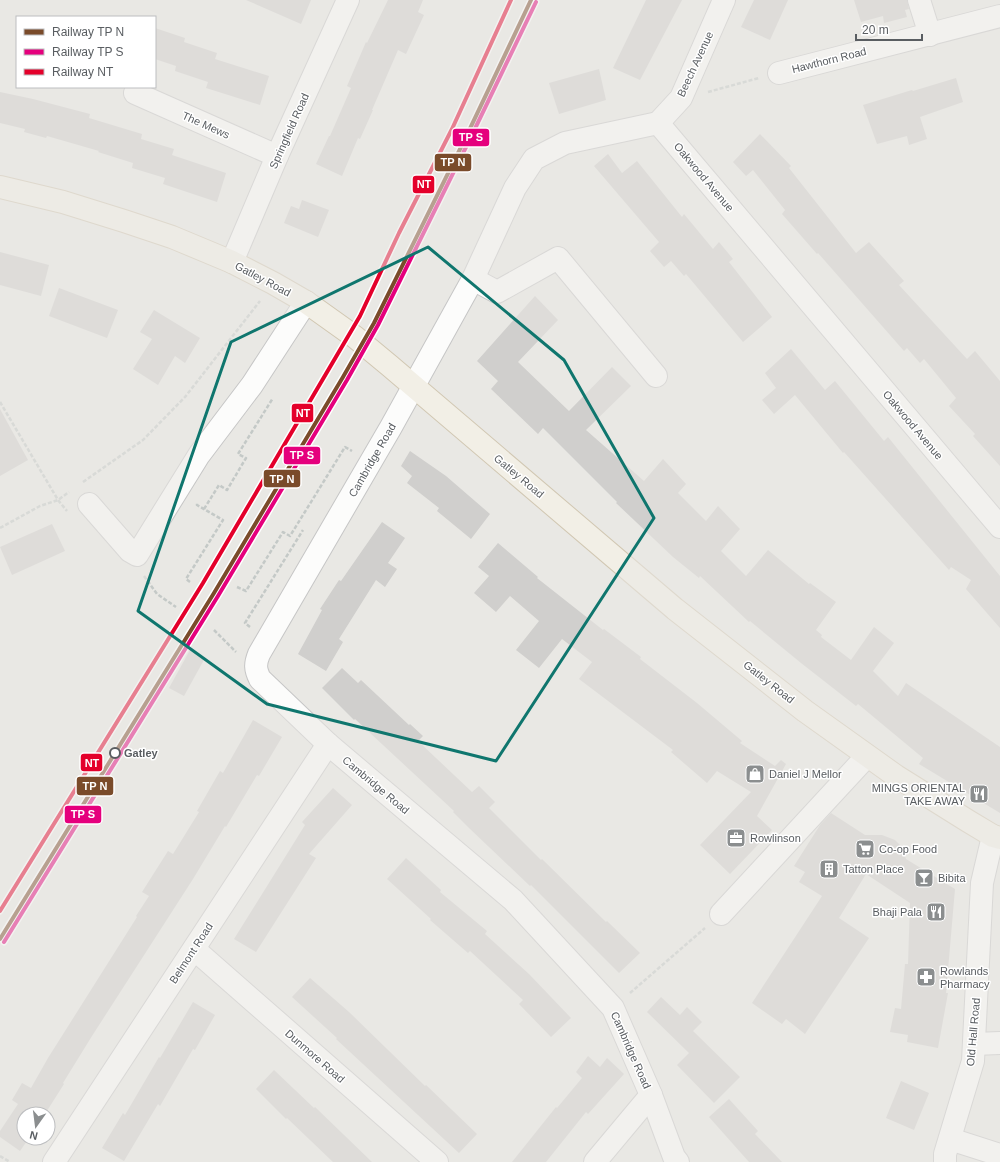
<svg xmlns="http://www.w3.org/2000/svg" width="1000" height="1162" font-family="Arial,sans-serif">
  <rect width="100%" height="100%" fill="#e9e8e4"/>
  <g fill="#d0cfcd">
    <polygon points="246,0 311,0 301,24"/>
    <polygon points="388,0 423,0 418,12 424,15 406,54 398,50 372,110 373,110 360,139 358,138 342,176 316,164 329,136 330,136 351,88 347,86 366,42 367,43"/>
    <polygon points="646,0 682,0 640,80 613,68"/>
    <polygon points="754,0 788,0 770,40 741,27"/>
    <polygon points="854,0 907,0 909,9 905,10 907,17 884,23 883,16 861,22"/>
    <polygon points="155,28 185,38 184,42 217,53 215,59 269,76 260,105 206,88 208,82 175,71 176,66 155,59"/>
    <polygon points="599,69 606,100 559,114 549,83"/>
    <polygon points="956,78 963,102 920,117 927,139 909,145 907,136 877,144 863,105 912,90 913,91"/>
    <polygon points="0,92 33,99 90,114 89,118 142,134 141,139 174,149 172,155 226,173 217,202 163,184 165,178 132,168 133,163 98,152 99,151 47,136 46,138 24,132 25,129 0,123"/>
    <polygon points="760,134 791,166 789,168 856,253 869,242 904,281 899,285 967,359 975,351 1000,381 1000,466 973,436 975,434 949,406 956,398 924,359 920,363 907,348 904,351 818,253 817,254 782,214 785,210 753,170 746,176 733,162"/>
    <polygon points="608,154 622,173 637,161 682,217 684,214 713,249 719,242 733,259 729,262 772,317 743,342 686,274 684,276 671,261 664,267 650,251 659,242 594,166"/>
    <polygon points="302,200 329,210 318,237 284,223 291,206 299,209"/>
    <polygon points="0,252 49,265 41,296 0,285"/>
    <polygon points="59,288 118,310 107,338 49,316"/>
    <polygon points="535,296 558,320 518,362 569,411 612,367 631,386 586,430 644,481 663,459 686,484 678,493 706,521 718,506 740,529 721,551 746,576 768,550 809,584 810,583 836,602 816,630 822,635 821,637 851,660 874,627 894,643 873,671 898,696 906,683 1000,747 1000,813 919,764 923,758 858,704 856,706 801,663 750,621 749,622 700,576 699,578 673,557 616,503 617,502 543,428 538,434 491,389 498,381 477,361"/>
    <polygon points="154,310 200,338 185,363 175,356 158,385 133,369 152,339 140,332"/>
    <polygon points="791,349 825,390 835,381 884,441 888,437 1000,576 1000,628 966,589 971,580 951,567 949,570 844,452 843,453 795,395 774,414 762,400 776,388 765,373"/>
    <polygon points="0,409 28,460 0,476"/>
    <polygon points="410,451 446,476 490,514 471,539 437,511 439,508 407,483 412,476 401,466"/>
    <polygon points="382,522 405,538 388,563 397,569 385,587 376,580 339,639 343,642 326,671 298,654 322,610 320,609 339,580 341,581"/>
    <polygon points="52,524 65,551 12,575 0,547"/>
    <polygon points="498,543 538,577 537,578 603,630 604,629 641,657 640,659 697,703 742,741 740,743 775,766 781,760 786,764 757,816 772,830 730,874 700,845 751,792 717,771 707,783 671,752 673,750 579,679 592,662 562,639 539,668 516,650 539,621 510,596 496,612 474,593 489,576 478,567"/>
    <polygon points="190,650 205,658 184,696 169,688"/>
    <polygon points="342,668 358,683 361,680 409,725 410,724 423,736 418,741 472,792 479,786 495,802 489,808 541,860 542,859 606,922 607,921 640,953 619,973 531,885 530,886 469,828 453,812 454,811 355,719 354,720 322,688"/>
    <polygon points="253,720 282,737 259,776 257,775 226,827 225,826 193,879 92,1036 63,1083 64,1084 45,1114 24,1114 24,1138 29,1138 20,1151 0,1137 0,1131 18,1104 12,1100 22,1083 31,1088 48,1058 137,917 136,916 149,896 142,892 168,851 173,854 199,812 197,811 220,771 223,773"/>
    <polygon points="333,788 352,805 309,854 316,858 256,952 234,939 305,825 302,822"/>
    <polygon points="831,813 865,835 882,835 895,840 902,847 906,859 955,889 946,993 948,993 938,1048 907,1042 908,1035 890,1032 895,1008 901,1009 905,964 908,964 910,903 866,874 839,918 869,938 805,1034 786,1019 782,1024 752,1003 822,896 799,882 805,872 794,866 820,825"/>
    <polygon points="406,858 441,890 440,892 487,931 485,934 529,974 571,1018 551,1037 519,1004 523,1000 470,951 468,953 430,920 431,919 387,879"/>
    <polygon points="310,978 349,1012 425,1086 426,1085 477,1134 459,1153 336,1039 337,1038 292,997"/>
    <polygon points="661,997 680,1015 687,1007 702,1022 693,1031 740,1077 714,1103 677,1065 689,1053 647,1012"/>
    <polygon points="193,1002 215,1015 195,1050 193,1049 160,1106 158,1104 124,1161 102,1148 123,1113 125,1115 159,1057 160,1058"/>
    <polygon points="588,1056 600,1067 607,1058 624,1074 588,1114 586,1112 546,1162 512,1162 556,1107 557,1108 582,1078 576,1072"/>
    <polygon points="274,1070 314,1108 315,1107 372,1162 333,1162 287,1118 286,1119 256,1089"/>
    <polygon points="901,1081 929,1093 914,1130 886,1118"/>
    <polygon points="729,1099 758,1131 755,1134 782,1162 749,1162 709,1117"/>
  </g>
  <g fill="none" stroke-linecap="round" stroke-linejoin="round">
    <defs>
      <g id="minor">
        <polyline points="919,0 930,35"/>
        <polyline points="779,73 1000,16"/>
        <polyline points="135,93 277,156"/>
        <polyline points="658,123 681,98 724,0"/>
        <polyline points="232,262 277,156 348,0"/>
        <polyline points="473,279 497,292 558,258 656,376"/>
        <polyline points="89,504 130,551 137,555 199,455 252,385 306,302"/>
        <polyline points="721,914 867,756"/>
        <polyline points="194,949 437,1162"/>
        <polyline points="974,1044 1000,1043"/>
        <polyline points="950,1139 1000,1155"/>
        <polyline points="54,1162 328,744"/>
        <polyline points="595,1162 651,1095"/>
        <path d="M678 1162 674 1157 651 1095 613 1008 513 900 328 744 260 679C255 669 255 664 259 654L391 427 473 279 515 188 534 159 565 143 658 123 1000 527"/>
        <polyline points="945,1162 945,1154 973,1061 982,883 993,836"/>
      </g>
      <polyline id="major" points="0,187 63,202 124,221 172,237 232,262 273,283 306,302 355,337 390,366 675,609 805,711 896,776 968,821 993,836 1000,838"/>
    </defs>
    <use href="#minor" stroke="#c6c6c6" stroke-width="24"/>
    <use href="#major" stroke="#d1c7b2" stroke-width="24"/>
    <g stroke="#c4c9c7" stroke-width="2.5" stroke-dasharray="4 2" stroke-linecap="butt">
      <polyline points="708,92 759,78"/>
      <polyline points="0,402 58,500 67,511"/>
      <polyline points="83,482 143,440 185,397 260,301"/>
      <polyline points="204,509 219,485 227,490 246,458 238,454 273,398"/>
      <polyline points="0,528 40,506 58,500 69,492"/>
      <polyline points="144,576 157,594 176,607"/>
      <polyline points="190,582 186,579 223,520 197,505 197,503"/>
      <polyline points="237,587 246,591 283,532 290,536 345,447 352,451"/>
      <polyline points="250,627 245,623 303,530"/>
      <polyline points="214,630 236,652"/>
      <polyline points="630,993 705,928"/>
      <polyline points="0,1156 10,1162"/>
    </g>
    <use href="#minor" stroke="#fcfcfb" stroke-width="22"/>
    <use href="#major" stroke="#f2efe6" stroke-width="22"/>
    <defs>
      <polyline id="rail-1" points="0,939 214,593 343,377 374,323 466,137 531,0"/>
      <polyline id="rail-2" points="4,942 218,596 347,380 378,325 470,139 536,2"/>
      <polyline id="rail-3" points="0,911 203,583 360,316 399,233 452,129 511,0"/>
    </defs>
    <use href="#rail-1" stroke="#fff" stroke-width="7"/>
    <use href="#rail-2" stroke="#fff" stroke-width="7"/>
    <use href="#rail-3" stroke="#fff" stroke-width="7"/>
    <use href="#rail-1" stroke="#7a4b2a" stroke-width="4"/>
    <use href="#rail-2" stroke="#e5007d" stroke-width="4"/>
    <use href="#rail-3" stroke="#e4002b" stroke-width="4"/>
  </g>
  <path d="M0 0H1000V1162H0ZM428 247 564 360 654 518 496 761 267 704 138 611 231 342Z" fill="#e9e8e4" fill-opacity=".55" fill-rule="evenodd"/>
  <path fill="none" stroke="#0f766e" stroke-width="3" stroke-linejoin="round" d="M428 247 564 360 654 518 496 761 267 704 138 611 231 342Z"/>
  <defs>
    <symbol id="shop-square" viewBox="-11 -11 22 22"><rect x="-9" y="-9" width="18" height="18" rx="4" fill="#8b8e8f" stroke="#fff"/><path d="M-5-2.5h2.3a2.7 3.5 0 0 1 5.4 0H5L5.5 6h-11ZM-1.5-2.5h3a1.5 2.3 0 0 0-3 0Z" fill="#fff"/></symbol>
    <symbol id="restaurant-square" viewBox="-11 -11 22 22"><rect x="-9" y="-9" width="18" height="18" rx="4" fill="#8b8e8f" stroke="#fff"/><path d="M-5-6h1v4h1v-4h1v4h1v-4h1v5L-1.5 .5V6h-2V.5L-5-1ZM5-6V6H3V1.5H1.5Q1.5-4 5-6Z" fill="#fff"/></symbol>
    <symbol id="office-square" viewBox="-11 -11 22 22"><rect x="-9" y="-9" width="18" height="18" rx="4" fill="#8b8e8f" stroke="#fff"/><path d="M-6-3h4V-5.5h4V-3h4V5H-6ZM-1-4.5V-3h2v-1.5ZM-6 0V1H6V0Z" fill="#fff"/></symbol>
    <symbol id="supermarket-square" viewBox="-11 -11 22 22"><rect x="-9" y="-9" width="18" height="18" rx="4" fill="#8b8e8f" stroke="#fff"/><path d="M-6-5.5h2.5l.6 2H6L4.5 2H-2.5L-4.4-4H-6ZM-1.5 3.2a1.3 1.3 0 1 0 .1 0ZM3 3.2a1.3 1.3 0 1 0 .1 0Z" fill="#fff"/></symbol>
    <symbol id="building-square" viewBox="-11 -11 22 22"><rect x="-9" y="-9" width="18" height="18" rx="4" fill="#8b8e8f" stroke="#fff"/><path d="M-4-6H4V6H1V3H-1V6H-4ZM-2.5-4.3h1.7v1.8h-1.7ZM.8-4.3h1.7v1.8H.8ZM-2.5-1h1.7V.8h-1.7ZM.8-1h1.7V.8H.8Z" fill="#fff"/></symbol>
    <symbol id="bar-square" viewBox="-11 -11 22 22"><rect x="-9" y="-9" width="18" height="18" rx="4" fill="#8b8e8f" stroke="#fff"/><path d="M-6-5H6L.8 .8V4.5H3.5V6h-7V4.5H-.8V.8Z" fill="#fff"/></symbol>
    <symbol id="pharmacy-square" viewBox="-11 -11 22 22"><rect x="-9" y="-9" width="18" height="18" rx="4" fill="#8b8e8f" stroke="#fff"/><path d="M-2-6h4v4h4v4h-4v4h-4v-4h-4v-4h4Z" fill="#fff"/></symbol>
  </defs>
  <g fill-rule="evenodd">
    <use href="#shop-square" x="744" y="763" width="22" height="22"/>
    <use href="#restaurant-square" x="968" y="783" width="22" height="22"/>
    <use href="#office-square" x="725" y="827" width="22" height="22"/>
    <use href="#supermarket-square" x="854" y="838" width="22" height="22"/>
    <use href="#building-square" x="818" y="858" width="22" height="22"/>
    <use href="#bar-square" x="913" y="867" width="22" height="22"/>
    <use href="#restaurant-square" x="925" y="901" width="22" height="22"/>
    <use href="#pharmacy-square" x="915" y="966" width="22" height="22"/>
  </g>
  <circle fill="#fff" stroke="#595d61" stroke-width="2" cx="115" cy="753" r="5"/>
  <g text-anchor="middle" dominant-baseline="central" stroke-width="3" stroke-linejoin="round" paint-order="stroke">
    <g font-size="11" fill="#595d61" stroke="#fff">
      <text transform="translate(829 60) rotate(-14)">Hawthorn Road</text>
      <text transform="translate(695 64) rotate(-65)">Beech Avenue</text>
      <text transform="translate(206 125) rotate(24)">The Mews</text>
      <text transform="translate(289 131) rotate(-66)">Springfield Road</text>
      <text transform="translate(704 177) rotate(50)">Oakwood Avenue</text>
      <text transform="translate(263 279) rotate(28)">Gatley Road</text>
      <text transform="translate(913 425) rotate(50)">Oakwood Avenue</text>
      <text transform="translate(372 460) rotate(-60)">Cambridge Road</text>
      <text transform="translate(519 476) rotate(40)">Gatley Road</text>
      <text transform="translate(769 682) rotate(38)">Gatley Road</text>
      <text transform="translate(376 785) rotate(40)">Cambridge Road</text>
      <text transform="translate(191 953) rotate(-57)">Belmont Road</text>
      <text transform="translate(973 1032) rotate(-85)">Old Hall Road</text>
      <text transform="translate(631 1050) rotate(66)">Cambridge Road</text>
      <text transform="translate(315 1056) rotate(41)">Dunmore Road</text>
    </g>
    <g font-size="11" font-weight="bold" fill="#595d61" stroke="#fff" text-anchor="start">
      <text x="124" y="753">Gatley</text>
    </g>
    <g font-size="11" fill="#595d61" stroke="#fff" text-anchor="start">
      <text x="769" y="774">Daniel J Mellor</text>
      <text x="965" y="788" text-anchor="end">MINGS ORIENTAL<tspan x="965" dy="13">TAKE AWAY</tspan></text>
      <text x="750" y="838">Rowlinson</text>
      <text x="879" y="849">Co-op Food</text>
      <text x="843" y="869">Tatton Place</text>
      <text x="938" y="878">Bibita</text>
      <text x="922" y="912" text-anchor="end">Bhaji Pala</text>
      <text x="940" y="971">Rowlands<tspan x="940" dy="13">Pharmacy</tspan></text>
    </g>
  </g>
  <g stroke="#fff" stroke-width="1.5">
    <rect x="452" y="128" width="38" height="19" rx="4" fill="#e5007d"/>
    <rect x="434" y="153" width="38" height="19" rx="4" fill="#7a4b2a"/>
    <rect x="412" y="175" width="23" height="19" rx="4" fill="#e4002b"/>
    <rect x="291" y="403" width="23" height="20" rx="4" fill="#e4002b"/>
    <rect x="283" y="446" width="38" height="19" rx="4" fill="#e5007d"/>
    <rect x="263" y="469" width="38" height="19" rx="4" fill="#7a4b2a"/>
    <rect x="80" y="753" width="23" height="19" rx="4" fill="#e4002b"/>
    <rect x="76" y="776" width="38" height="20" rx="4" fill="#7a4b2a"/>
    <rect x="64" y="805" width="38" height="19" rx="4" fill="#e5007d"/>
  </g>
  <g font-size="11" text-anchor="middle" font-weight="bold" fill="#fff">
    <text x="471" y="141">TP S</text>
    <text x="453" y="166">TP N</text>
    <text x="424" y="188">NT</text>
    <text x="303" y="417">NT</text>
    <text x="302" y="459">TP S</text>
    <text x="282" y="483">TP N</text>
    <text x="92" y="767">NT</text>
    <text x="95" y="790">TP N</text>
    <text x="83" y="818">TP S</text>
  </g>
  <rect x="16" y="16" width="140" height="72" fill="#ffffff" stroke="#bdbec0"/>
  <rect x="24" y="29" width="20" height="6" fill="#7a4b2a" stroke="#bdbec0"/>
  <text x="52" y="36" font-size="12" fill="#595d61">Railway TP N</text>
  <rect x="24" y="49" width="20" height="6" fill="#e5007d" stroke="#bdbec0"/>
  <text x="52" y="56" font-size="12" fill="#595d61">Railway TP S</text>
  <rect x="24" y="69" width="20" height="6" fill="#e4002b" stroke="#bdbec0"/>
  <text x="52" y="76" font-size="12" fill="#595d61">Railway NT</text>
  <g transform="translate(36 1126) rotate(194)"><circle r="19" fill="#ffffff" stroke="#bdbec0"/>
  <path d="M0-3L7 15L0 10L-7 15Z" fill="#8b8e8f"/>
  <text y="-6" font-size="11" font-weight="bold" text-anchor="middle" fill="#595d61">N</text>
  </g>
  <path d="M856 34v6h66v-6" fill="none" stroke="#595d61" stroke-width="2"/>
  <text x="862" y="34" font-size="12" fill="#595d61" stroke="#ffffff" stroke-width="3" paint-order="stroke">20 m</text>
</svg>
